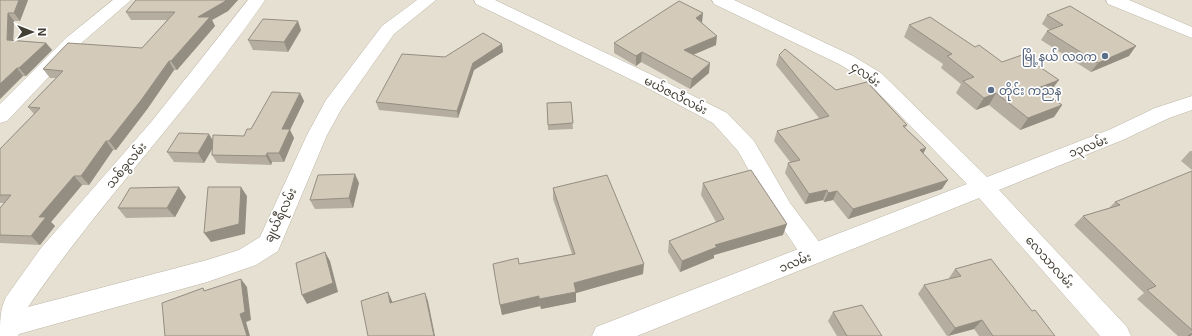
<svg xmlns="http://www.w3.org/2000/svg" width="1192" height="336" font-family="Inter,'Noto Sans Myanmar',sans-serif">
  <rect width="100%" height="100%" fill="#f2eee4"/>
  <rect fill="#e5e0d2" x="0" y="0" width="1192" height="336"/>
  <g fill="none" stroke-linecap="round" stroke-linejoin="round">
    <defs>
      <g id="minor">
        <polygon points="113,0 131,0 78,46 7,121 0,123 0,104 66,38"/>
        <path d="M248 0H265C192 107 101 200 28 307L207 260 239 250 260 237 307 135 326 100 382 26 417 0H436L394 34 342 108 327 135 278 251 256 265 207 282 19 334 18 336H0C0 321 0 310 6 297L41 248 152 121Z"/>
        <polygon points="474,0 495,0 654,76 727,113 754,141 790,203 823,247 826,254 823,261 814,264 805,261 774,215 738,151 713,123 640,84 476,4"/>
        <polygon points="1106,0 1129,0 1192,27 1192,38 1108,4"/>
      </g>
      <polygon id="tertiary" points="712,0 734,0 853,56 881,73 987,177 1111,129 1155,108 1192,96 1192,110 1169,118 1125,139 999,190 1127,327 1131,336 1100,336 979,198 637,336 592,336 596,327 967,184 867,81 839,64 714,4"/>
    </defs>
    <use href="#minor" stroke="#bdb6a7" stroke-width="1"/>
    <use href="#tertiary" stroke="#bdb6a7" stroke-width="1"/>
    <use href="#minor" fill="#fff" fill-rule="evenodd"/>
    <use href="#tertiary" fill="#fff" fill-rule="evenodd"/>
  </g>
  <g fill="#b5aea0">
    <polygon points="0,0 28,0 20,21 14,21 13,40 46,43 52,50 26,76 23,76 0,99"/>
    <polygon points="136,0 238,0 228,11 212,20 215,26 177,70 174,70 148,108 116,150 113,150 89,185 82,185 51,222 55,226 40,245 0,243 0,208 4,203 0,203 0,149 34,114 28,107 56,78 50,78 43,69 142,48 167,20 131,20 126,12"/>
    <polygon points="1047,15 1129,56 1091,72 1041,40 1047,31 1050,30 1042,24"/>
    <polygon points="702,23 716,45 693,55 709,73 690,89 641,62 636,66 614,53 614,43"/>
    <polygon points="909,25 975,47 1002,62 1050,92 1046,94 1062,105 1054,117 1020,130 989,105 976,110 956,93 961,84 941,68 943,64 904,37"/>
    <polygon points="301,30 288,52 253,50 248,40"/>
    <polygon points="502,44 503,52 474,70 458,118 379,110 376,102 445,57"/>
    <polygon points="779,55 836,90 907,125 905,128 926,148 923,154 942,189 848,219 833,200 824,202 823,200 805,204 785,173 788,163 791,163 774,141 777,131 819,118 776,65"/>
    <polygon points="300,93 304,101 290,130 294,138 284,162 272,162 271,165 217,163 212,155 212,149 204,163 174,162 167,152 213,141 244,136 251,129"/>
    <polygon points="571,102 573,129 548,130 547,103"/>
    <polygon points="1190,151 1192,151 1192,170 1181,161"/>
    <polygon points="1192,172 1192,335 1190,336 1178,336 1137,299 1144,293 1074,225 1083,216 1109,208 1115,202"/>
    <polygon points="359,183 353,208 315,209 310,200"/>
    <polygon points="703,183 783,235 714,255 714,258 680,272 668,252 669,241 716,222 701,195"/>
    <polygon points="553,188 643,274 576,293 576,302 541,309 540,306 502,315 500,305 519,264 572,254 553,199"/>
    <polygon points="186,197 175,217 126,218 118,208"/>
    <polygon points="955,269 1032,311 1055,336 979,336 974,329 947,336 918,294 924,285 950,279 949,278"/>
    <polygon points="833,312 882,336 837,336 828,321"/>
  </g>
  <g fill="#948d82">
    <polygon points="19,0 28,0 20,21 14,13"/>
    <polygon points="226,0 238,0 228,11 212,20 215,26 177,70 171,61 198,17"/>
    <polygon points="8,13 14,21 13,48 7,40"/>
    <polygon points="703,13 702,23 696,18"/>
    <polygon points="298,21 301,30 288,52 284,42"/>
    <polygon points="717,36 716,45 683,59 684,50"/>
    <polygon points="46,43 52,50 26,76 19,68"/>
    <polygon points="502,44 503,52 474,70 458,118 457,111 473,63"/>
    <polygon points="1136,46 1129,56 1091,72 1098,63"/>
    <polygon points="642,52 641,62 636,66 636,56"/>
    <polygon points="169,61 174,70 148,108 116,150 109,141"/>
    <polygon points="710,63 709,73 690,89 692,79"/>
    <polygon points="17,68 23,76 0,99 0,84"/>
    <polygon points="1059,80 1050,92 1030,100 1038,88"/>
    <polygon points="300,93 304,101 290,130 294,138 284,162 279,153 282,129"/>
    <polygon points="996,93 989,105 976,110 984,98"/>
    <polygon points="1062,105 1054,117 1020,130 1028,118"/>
    <polygon points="209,134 215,144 204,163 198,153"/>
    <polygon points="106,141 113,150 89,185 81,176"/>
    <polygon points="926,148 921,158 920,150"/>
    <polygon points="267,153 272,162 271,165 266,156"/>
    <polygon points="355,174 359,183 353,208 349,198"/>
    <polygon points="74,176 82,185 51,222 55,226 40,245 31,236 39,217"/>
    <polygon points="948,180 942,189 848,219 853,209"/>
    <polygon points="179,187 186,197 175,217 167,208"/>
    <polygon points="241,187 247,196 245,234 211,242 204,233"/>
    <polygon points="827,190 823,200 805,204 809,194"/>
    <polygon points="837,191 833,200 824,202 828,193"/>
    <polygon points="787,224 783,235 714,255 714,258 680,272 682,261 715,245"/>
    <polygon points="325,252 330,261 338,292 307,304 302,295"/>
    <polygon points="644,264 643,274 576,293 576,302 541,309 539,299 574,283"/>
    <polygon points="241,279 247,287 251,320 246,322 250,336 247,336 240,314"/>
    <polygon points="388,292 392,301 394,312 390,303"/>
    <polygon points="425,293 428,301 435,336 434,336"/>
    <polygon points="539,296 540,306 502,315 500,305"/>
    <polygon points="982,320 974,329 948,336 955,328"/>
    <polygon points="1192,333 1192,335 1190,336 1187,336"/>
  </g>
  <g fill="#d3caba" stroke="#948d82">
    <polygon points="0,0 19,0 14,13 8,13 7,40 46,43 19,68 17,68 0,84"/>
    <polygon points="136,0 226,0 224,2 198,17 210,17 171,61 169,61 142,99 109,141 106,141 81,176 74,176 39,217 46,217 31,236 0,235 0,208 11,195 0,195 0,149 40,108 28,107 63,71 43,69 68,43 142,48 175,12 126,12"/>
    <polygon points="679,1 703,13 696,18 717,36 684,50 710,63 692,79 642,52 636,56 614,43"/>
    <polygon points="1070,6 1136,46 1098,63 1047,31 1063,25 1047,15"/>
    <polygon points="930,17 975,47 979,45 1002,62 1022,55 1059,80 1038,88 1062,105 1028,118 996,93 984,98 963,81 974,77 947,56 952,54 909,25"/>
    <polygon points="263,19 298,21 284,42 248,40"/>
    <polygon points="483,33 502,44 473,63 457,111 376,102 402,54 445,57"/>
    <polygon points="785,49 836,90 867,82 907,125 903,126 926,148 920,150 948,180 853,209 837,191 828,193 827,190 809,194 788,163 800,160 777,131 829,116 779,55"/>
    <polygon points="272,92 300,93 282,129 290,129 279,153 267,153 266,156 212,155 213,135 244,136 247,129 251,129"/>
    <polygon points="571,102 573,123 548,125 547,103"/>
    <polygon points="179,133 209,134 198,153 167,152"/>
    <polygon points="751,170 787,224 715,245 717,247 682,261 669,241 724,219 703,183"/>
    <polygon points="1192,171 1192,330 1147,290 1156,286 1083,216 1120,205 1115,202"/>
    <polygon points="355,174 349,198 310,200 318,175"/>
    <polygon points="607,175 644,264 574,283 576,292 539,299 539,296 500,305 493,264 518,258 519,264 575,254 553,188"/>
    <polygon points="179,187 167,208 118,208 130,188"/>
    <polygon points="208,187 241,187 239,224 204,233"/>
    <polygon points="325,252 333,283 302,295 296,263"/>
    <polygon points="991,259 1032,311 1035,310 1055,336 993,336 982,320 955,328 924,285 961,276 955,269"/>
    <polygon points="241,279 245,312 240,314 247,336 165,336 162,303 203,288 204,291"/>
    <polygon points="388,292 390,303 425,293 434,336 368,336 361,301"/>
    <polygon points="862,305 882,336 847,336 833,312"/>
  </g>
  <g fill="#5c6f8a" stroke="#fff" stroke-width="1.5">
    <circle cx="1105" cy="56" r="4"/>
    <circle cx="991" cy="90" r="4"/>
  </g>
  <g text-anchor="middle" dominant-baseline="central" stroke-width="3.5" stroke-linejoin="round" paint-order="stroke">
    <g font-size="12" fill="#4e5e75" stroke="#fff" text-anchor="end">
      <text x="1097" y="56">မြို့နယ် လဝက</text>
      <text x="999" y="90" text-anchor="start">တိုင်း ကညန</text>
    </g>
    <g font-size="12" fill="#433e34" stroke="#fff">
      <text transform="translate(866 74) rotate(36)">၄လမ်း</text>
      <text transform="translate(676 95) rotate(27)">မယ်ဇလီလမ်း</text>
      <text transform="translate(1088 146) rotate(-21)">၁၃လမ်း</text>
      <text transform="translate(126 165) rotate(-50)">သစ်ခွလမ်း</text>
      <text transform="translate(280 215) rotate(-64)">ချယ်ရီလမ်း</text>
      <text transform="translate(795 262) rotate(-22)">၁လမ်း</text>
      <text transform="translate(1050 262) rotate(48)">လေသာလမ်း</text>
    </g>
  </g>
  <g transform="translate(32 32) rotate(90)" stroke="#ffffff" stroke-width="3" paint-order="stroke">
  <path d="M0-3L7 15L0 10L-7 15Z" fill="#433e34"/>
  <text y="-6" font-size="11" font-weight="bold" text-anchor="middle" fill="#433e34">N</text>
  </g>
</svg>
